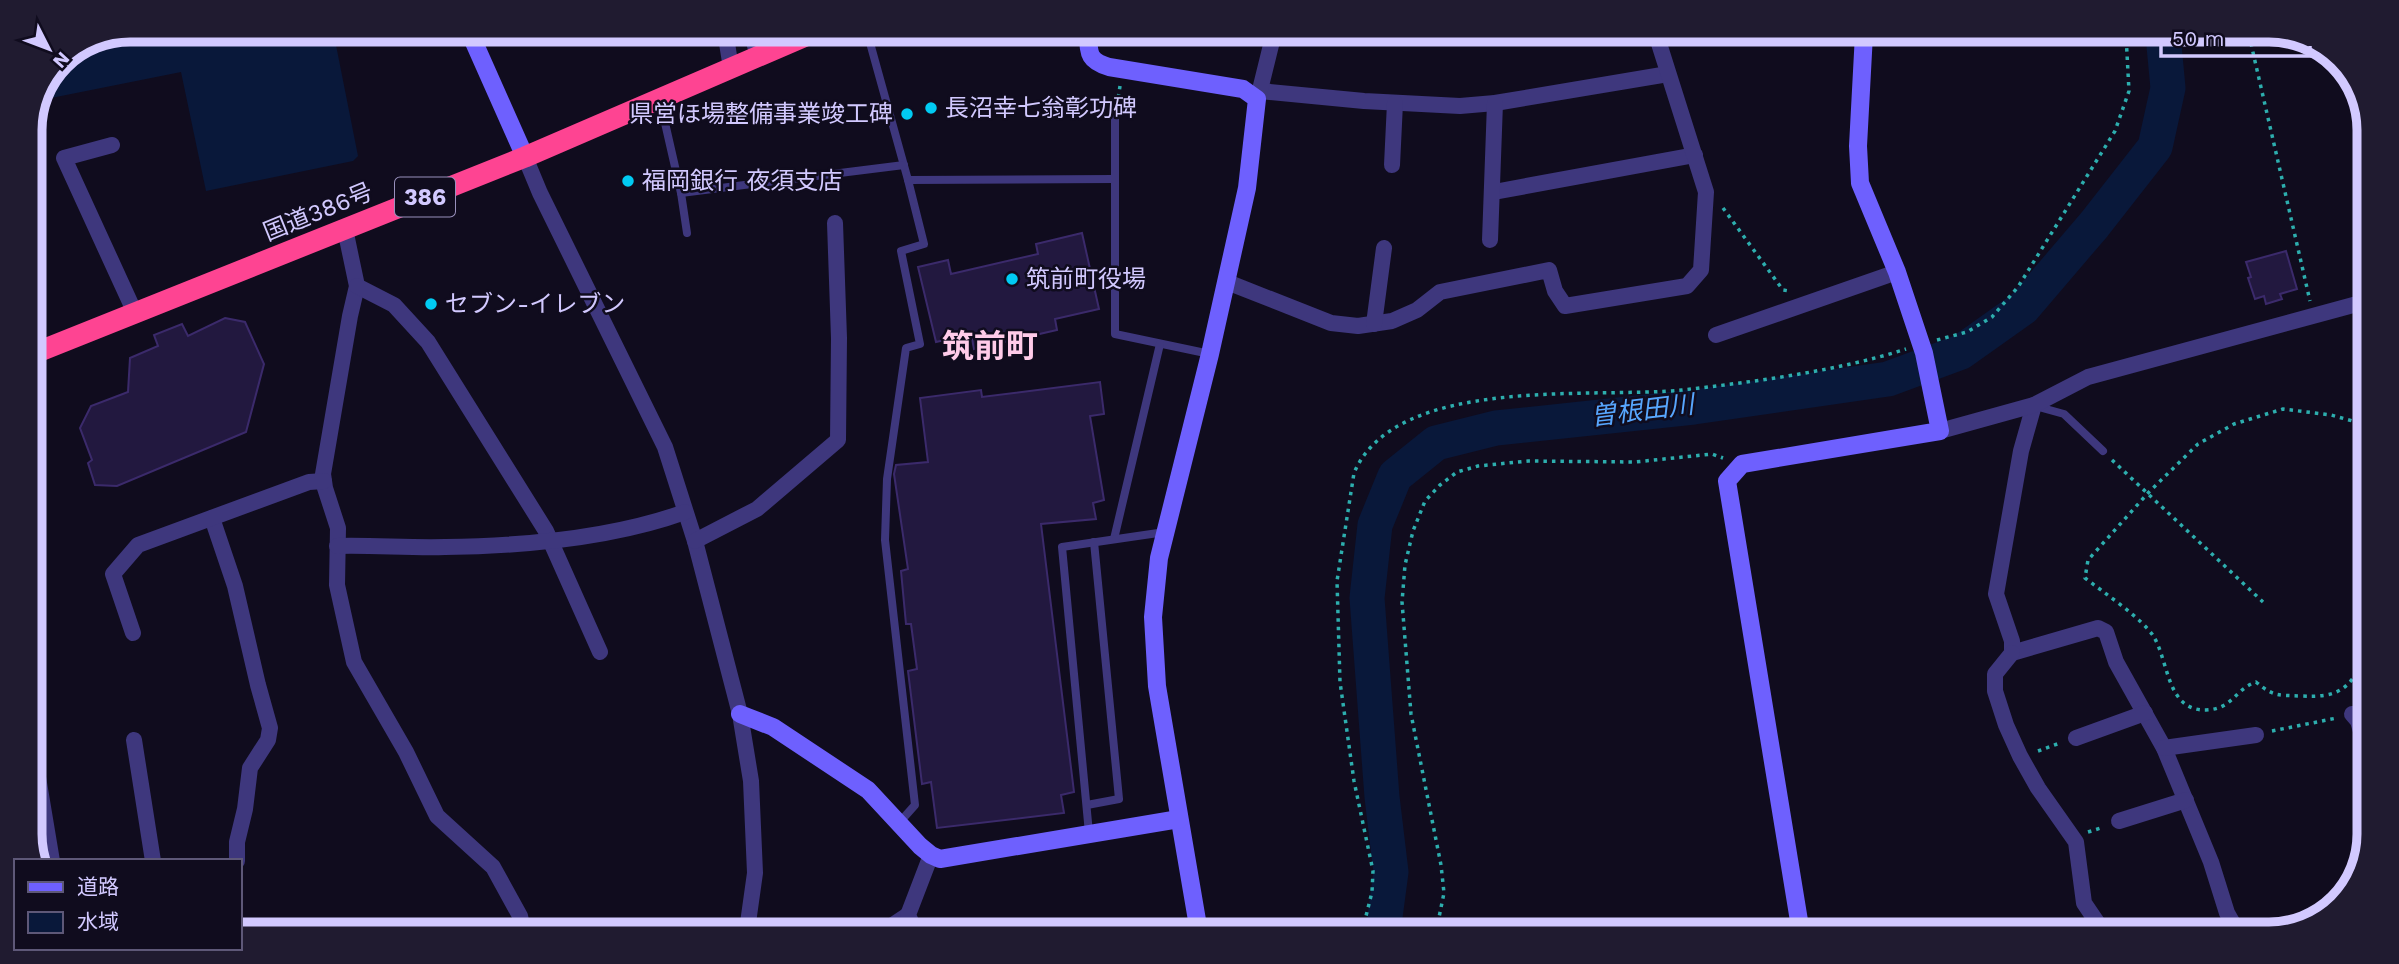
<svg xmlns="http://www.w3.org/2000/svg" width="2399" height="964" font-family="'Work Sans','Noto Sans JP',sans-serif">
  <rect width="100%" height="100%" fill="#100c1e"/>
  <polygon fill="#09183a" points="130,30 333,30 358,156 353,161 206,191 181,72 41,100 59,59"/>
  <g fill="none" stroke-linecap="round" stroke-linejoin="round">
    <polyline stroke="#09183a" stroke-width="35" points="1383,932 1391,872 1382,797 1367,598 1375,525 1395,476 1436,443 1496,428 1694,407 1888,379 1961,352 2023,308 2094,225 2155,147 2168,88 2163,35"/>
  </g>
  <g fill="#22183f" stroke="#3b2a6b" stroke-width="2">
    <polygon points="1082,233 1099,309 1055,319 1057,330 974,349 971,334 936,342 918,267 948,260 951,274 1038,254 1036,244"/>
    <polygon points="2286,251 2297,289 2280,294 2282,299 2266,304 2264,296 2255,299 2248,278 2251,277 2246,262"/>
    <polygon points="225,318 245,322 264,364 246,432 117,486 95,485 88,463 92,460 80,428 91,406 128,392 130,358 158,346 154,335 182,324 188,336"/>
    <polygon points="1100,382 1104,414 1090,416 1104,500 1093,503 1096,519 1041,524 1074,792 1061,795 1064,813 937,828 931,782 922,784 908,671 917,669 911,624 906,624 901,571 908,569 894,474 896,465 928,462 920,398 981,390 982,397"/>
  </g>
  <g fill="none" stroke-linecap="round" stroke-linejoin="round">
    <g stroke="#2daeae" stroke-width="3.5" stroke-dasharray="3.5 5" stroke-linecap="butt">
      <polyline points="2249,35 2310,301"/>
      <polyline points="1117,106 1120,86"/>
      <polyline points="1723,208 1783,290 1789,291"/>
      <polyline points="1937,340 1967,332 1992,317 2018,287 2115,131 2129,91 2126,35"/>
      <polyline points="2112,460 2263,602"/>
      <polyline points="2365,627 2358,580 2366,564"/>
      <path d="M2365 657C2350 690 2337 698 2301 696 2278 695 2274 697 2256 682 2235 689 2233 709 2206 710 2167 711 2169 663 2154 637 2143 619 2103 592 2085 578L2088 560 2148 493 2198 444 2234 424 2283 409 2331 415 2367 425"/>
      <polyline points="2360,700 2365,690"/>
      <polyline points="2272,731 2337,718"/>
      <polyline points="2038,751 2060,743"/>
      <polyline points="2088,832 2104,827"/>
      <path d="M1362 932 1372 892 1373 871 1354 781 1340 682 1337 581 1354 473C1396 374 1594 399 1682 390 1753 382 1838 371 1906 349"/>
      <polyline points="1436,932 1444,893 1441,865 1411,714 1402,602 1405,565 1413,531 1425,501 1440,485 1457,472 1478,466 1528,461 1635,462 1712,454 1723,458"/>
    </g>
    <g stroke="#3e377d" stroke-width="8">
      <polyline points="867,32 908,180 1114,179"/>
      <polyline points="660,101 681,193 687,233"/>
      <polyline points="1115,119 1115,334 1210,354"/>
      <polyline points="681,193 904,165"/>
      <polyline points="2035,406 2064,414 2103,451"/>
      <polyline points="1114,539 1160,344"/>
      <polyline points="1087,805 1119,799 1094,542"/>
      <polyline points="899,823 915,805 885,540 887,479 906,348 920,344 901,251 924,244 908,180"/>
      <polyline points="1089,833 1062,547 1165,532"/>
    </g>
    <g stroke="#3e377d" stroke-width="16">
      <polyline points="725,31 731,68"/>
      <polyline points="758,56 754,42 760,31"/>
      <polyline points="1260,91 1364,101 1460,106 1495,103 1668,74"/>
      <polyline points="1258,98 1274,33"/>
      <polyline points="112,145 64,158 135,313"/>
      <polyline points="525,157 540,193 665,447 695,541 740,714 751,781 755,873 747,930"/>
      <polyline points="1392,165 1395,103"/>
      <polyline points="1494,192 1695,155"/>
      <polyline points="345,229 357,286 350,316 323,474 325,488 338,528 337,585 354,662 406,752 437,816 493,867 520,916 523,930"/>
      <polyline points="1490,240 1495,103"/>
      <polyline points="1227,282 1331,323 1358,326 1392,321 1417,310 1440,292 1549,270 1555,291 1565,306 1687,286 1701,270 1706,192 1656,34"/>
      <polyline points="357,286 394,305 428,342 546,531 600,652"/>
      <polyline points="30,320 43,350"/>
      <polyline points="1374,324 1384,248"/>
      <polyline points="1716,335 1897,272"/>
      <polyline points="2034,405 2021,451 1996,594 2012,641 2012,653 2098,628 2106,632 2116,662 2164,748 2211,862 2227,913 2239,934"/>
      <polyline points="1940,431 2034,405 2088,377 2368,301"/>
      <polyline points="212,518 235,586 258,685 270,728 268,740 250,768 245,809 237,842 237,861"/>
      <polyline points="695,541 757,509 838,440 839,338 835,223"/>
      <path d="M337 546C373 545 409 548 445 547 522 546 613 538 685 512"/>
      <polyline points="133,633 113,574 138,545 309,482 324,481"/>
      <polyline points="2012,653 1995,674 1995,691 2006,725 2020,756 2038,788 2076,842 2084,903 2105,934"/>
      <polyline points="2352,714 2358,721 2365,745"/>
      <polyline points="30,729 52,861"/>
      <polyline points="2076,738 2145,713"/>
      <polyline points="134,740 153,861"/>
      <polyline points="2164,748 2256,735"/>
      <polyline points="2119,821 2186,800"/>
      <polyline points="884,931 908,915"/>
      <polyline points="915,931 908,915 931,855"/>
    </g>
    <g stroke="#6e60fe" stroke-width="18">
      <polyline points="469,31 525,157"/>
      <path d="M1088 32C1089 53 1087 60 1109 67L1243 89 1257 99 1247 188 1210 354 1159 558 1153 617 1157 686 1199 932"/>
      <polyline points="740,714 773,727 868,790 920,846 931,855 940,859 1179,819"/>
      <polyline points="1801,933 1727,481 1742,464 1940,431 1924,353 1897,272 1860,183 1858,146 1864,34"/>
    </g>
    <polyline stroke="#fe4492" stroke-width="21" points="30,355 525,157 817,31"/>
  </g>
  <g fill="#01cbf3" stroke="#100c1e" stroke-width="2.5">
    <circle cx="931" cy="108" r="7"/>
    <circle cx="907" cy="114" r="7"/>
    <circle cx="628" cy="181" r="7"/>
    <circle cx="1012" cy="279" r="7"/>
    <circle cx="431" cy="304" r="7"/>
  </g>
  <g text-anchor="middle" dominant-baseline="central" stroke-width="5" stroke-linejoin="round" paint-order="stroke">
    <rect fill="#100c1e" stroke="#9890bc" stroke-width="2" x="395" y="177.5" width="60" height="39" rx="5"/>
    <g font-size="23" font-weight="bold" fill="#d2c9ff">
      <text x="425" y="197">386</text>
    </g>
    <g font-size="24" fill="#d2c9ff" stroke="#100c1e" text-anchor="start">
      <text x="945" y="108">長沼幸七翁彰功碑</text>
      <text x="893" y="114" text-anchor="end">県営ほ場整備事業竣工碑</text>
      <text x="642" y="181">福岡銀行 夜須支店</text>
      <text x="1026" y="279">筑前町役場</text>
      <text x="445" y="304">セブン-イレブン</text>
    </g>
    <g font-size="24" fill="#d2c9ff" stroke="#100c1e">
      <text transform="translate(318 212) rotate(-22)">国道386号</text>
    </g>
    <g font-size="26" font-style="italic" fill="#57a6fe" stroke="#100c1e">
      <text transform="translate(1642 410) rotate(-7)">曽根田川</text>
    </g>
    <g font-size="32" font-weight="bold" fill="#ffcbe9" stroke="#100c1e">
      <text x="990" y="346">筑前町</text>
    </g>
  </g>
  <path d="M0 0H2399V964H0ZM130 42H2269A88 88 0 0 1 2357 130V834A88 88 0 0 1 2269 922H130A88 88 0 0 1 42 834V130A88 88 0 0 1 130 42Z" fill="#201b30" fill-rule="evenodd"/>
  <path fill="none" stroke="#d2c9ff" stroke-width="9" d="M130 42H2269A88 88 0 0 1 2357 130V834A88 88 0 0 1 2269 922H130A88 88 0 0 1 42 834V130A88 88 0 0 1 130 42Z"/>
  <rect x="14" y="859" width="228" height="91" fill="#100c1e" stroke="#5e5878" stroke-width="2"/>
  <rect x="28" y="882" width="35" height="10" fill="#6e60fe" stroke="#5e5878" stroke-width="2"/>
  <text x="77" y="894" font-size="21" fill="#d2c9ff">道路</text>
  <rect x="28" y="912" width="35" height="21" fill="#09183a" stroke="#5e5878" stroke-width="2"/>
  <text x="77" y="929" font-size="21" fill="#d2c9ff">水域</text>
  <g transform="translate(49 49) rotate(132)" stroke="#100c1e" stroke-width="5" paint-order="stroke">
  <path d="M0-5L12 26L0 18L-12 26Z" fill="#d2c9ff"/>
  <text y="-10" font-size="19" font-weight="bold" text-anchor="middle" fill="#d2c9ff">N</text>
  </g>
  <path d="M2161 46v10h149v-10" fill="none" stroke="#d2c9ff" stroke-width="3.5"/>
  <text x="2172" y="46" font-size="21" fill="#d2c9ff" stroke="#100c1e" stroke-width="5" paint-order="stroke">50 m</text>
</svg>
